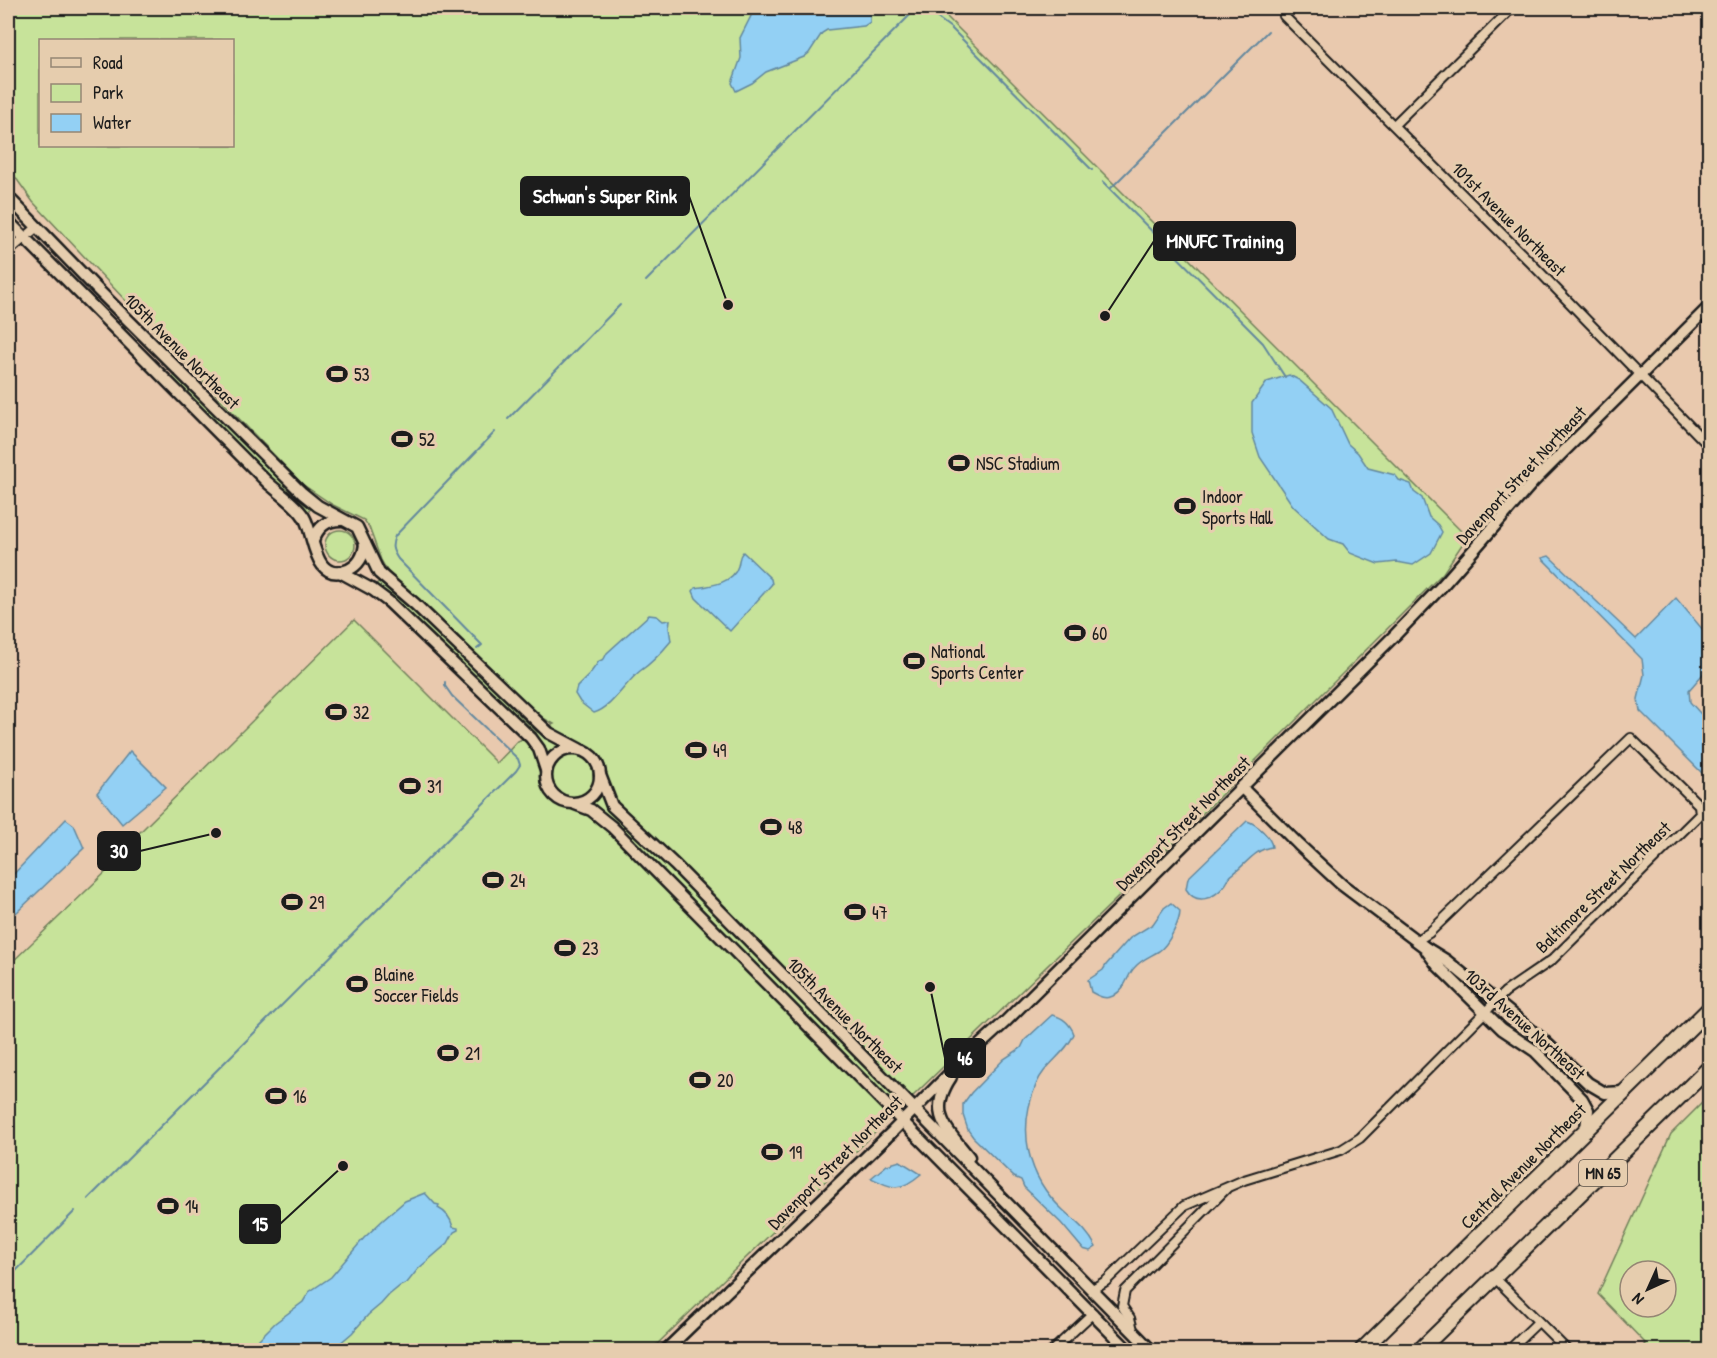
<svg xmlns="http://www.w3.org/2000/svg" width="1717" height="1358" font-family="'Patrick Hand',sans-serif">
  <rect width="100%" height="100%" fill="#e9c9ae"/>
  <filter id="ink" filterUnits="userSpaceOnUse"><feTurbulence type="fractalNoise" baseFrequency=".0167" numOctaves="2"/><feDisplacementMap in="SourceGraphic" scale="12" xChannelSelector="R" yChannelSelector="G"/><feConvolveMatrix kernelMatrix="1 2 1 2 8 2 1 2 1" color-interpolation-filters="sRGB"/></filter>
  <g filter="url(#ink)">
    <g fill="#c7e39a" stroke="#72805b" stroke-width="1.5" fill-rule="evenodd">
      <path d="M8 8H938L1467 537 1443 573 1143 873 651 1350H8V966L112 866 130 842 354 620 497 763 518 741 534 734 440 642 376 584 379 582 426 622 537 732 554 724 516 703 415 604 389 574 381 560 369 527 364 520 333 505 302 484 168 345 164 338 155 332 33 202 8 167ZM40 40H232V146H40Z"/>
      <polygon points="174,375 311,509 308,511 253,461 172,377"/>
      <circle cx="340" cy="545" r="15"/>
      <path d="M1709 1096V1350H1640L1646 1344 1598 1294 1671 1134ZM1630 1271H1666V1307H1630Z"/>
    </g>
    <g fill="#93d0f4" stroke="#63889e" stroke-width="1.5">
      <polygon points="753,8 870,8 870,22 864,26 827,30 822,33 809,53 804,57 766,72 752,83 736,91 732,83 741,58 740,38 751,16"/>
      <polygon points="1289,375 1299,380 1331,408 1348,444 1358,453 1368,468 1395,475 1399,480 1411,484 1414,492 1422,498 1429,517 1438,525 1442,532 1431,553 1413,565 1397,562 1378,564 1350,553 1343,544 1329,539 1293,506 1260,457 1252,433 1252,403 1267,382"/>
      <path d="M743 552 771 579 772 584 730 631 696 598 693 591 695 588C709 586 733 584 738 566 740 559 738 557 743 552Z"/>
      <polygon points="1549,556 1636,639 1676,598 1709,637 1709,667 1689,690 1690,702 1709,723 1709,780 1640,711 1638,699 1644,675 1642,659 1542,558"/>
      <path d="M649 615 657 616 663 621 670 620 669 628 671 641C662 652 652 663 640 671 625 683 612 708 594 713L580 702 575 694 577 687 589 675 599 661 604 659 607 653Z"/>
      <polygon points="130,751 166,787 122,824 97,793"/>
      <polygon points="66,819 74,825 84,848 16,913 8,905 8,880"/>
      <path d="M1247 821C1257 824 1271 837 1272 847 1255 849 1246 864 1233 874 1229 876 1228 882 1225 885 1214 899 1196 906 1186 889L1188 878Z"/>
      <path d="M1171 903 1180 911C1180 922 1168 945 1159 951 1151 956 1142 959 1135 967 1126 976 1128 987 1113 996 1105 1000 1098 996 1091 992L1088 980 1103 970 1106 965 1130 938 1153 924 1164 908Z"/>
      <path d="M1052 1015C1062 1017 1070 1023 1074 1034 1066 1054 1044 1064 1036 1085 1017 1130 1027 1177 1063 1210 1077 1223 1087 1230 1096 1247L1090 1251 1083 1249 1061 1223 1024 1187 1021 1180 1014 1177 973 1137 968 1130 963 1115V1104L971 1093 1004 1059 1021 1048 1025 1040Z"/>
      <path d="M900 1161 921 1174C900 1192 894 1189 871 1178L887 1165Z"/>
      <path d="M425 1193 435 1204 439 1205 438 1208C446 1212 451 1219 453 1227L458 1228V1230L454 1232 448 1243 418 1269 407 1283 400 1286 389 1295 381 1304 368 1315 352 1333 332 1350H248L275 1323 303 1302 309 1292 331 1277 364 1238 383 1220 405 1201Z"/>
    </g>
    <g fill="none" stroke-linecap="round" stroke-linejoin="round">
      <g stroke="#63889e" stroke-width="2">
        <polyline points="924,8 951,28 1092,170"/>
        <polyline points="1103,182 1263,343 1285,377"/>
        <polyline points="1111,188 1268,31"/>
        <polyline points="646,281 911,14 920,8"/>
        <polyline points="508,419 620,305"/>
        <path d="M477 649 482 645 398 559C392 550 391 546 395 536L495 432"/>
        <polyline points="88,1199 516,771 520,765 518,759 452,696 445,686 445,682"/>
        <polyline points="8,1279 75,1211"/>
      </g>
      <defs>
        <g id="street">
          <polyline points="1284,16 1530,262 1710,447"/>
          <polyline points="1394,125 1512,8"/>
          <polyline points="8,252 36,228"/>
          <polyline points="1495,1278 1567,1350"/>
          <polyline points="1091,1290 1106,1281 1184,1206 1244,1180 1341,1150 1360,1138 1505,992 1552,960 1700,814 1699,805 1631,738 1429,933 1416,941"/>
          <polyline points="1133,1330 1130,1318 1122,1306 1125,1291 1226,1189"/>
          <polyline points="1053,1350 1093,1313"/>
          <polyline points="1509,1350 1538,1322"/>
        </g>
        <g id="secondary">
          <polyline points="8,197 99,291 302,493 318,506 357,527 379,573 415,604 549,733 579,749"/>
          <path d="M8 221 267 482C279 493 296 504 304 517 315 535 313 584 348 570 359 565 364 555 365 544"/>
          <path d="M313 541C318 527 326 520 341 520"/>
          <polyline points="340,572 373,590 389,602 531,738 539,749 546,770"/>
          <circle cx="573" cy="776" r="27"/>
          <polyline points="600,775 612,806 675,865 1151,1350"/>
          <polyline points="1242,788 1299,845 1341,884 1426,948 1447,961 1542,1039 1588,1083 1605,1093 1624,1092"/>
          <polyline points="575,804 591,810 612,827 1128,1350"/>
          <polyline points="1427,951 1438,966 1502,1029 1535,1051 1582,1099 1588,1110 1586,1129"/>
          <path d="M951 1077C927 1113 946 1128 969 1157"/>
          <polyline points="666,1350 892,1132 960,1063 1005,1022 1395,635 1442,586 1533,482 1710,306"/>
        </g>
        <g id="highway">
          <polyline points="1362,1350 1710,1008"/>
          <polyline points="1420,1350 1710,1067"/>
        </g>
      </defs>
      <use href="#street" stroke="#1c1c1c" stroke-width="12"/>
      <use href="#secondary" stroke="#1c1c1c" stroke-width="15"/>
      <use href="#highway" stroke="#1c1c1c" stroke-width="18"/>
      <use href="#street" stroke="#e6cdae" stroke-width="8"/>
      <use href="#secondary" stroke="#e6cdae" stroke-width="10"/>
      <use href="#highway" stroke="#e6cdae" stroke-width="14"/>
    </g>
  </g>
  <defs>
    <symbol id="stadium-bare" viewBox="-9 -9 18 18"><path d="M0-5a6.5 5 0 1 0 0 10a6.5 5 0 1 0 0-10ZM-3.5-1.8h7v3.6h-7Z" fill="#1c1c1c" stroke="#e6cdae" stroke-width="2.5" paint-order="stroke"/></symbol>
  </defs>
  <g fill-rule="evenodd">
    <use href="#stadium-bare" x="322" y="359" width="30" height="30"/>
    <use href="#stadium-bare" x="387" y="424" width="30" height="30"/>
    <use href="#stadium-bare" x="944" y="448" width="30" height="30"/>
    <use href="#stadium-bare" x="1170" y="491" width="30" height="30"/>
    <use href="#stadium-bare" x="1060" y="618" width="30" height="30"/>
    <use href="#stadium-bare" x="899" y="646" width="30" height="30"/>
    <use href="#stadium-bare" x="321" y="697" width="30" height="30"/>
    <use href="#stadium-bare" x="681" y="735" width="30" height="30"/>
    <use href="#stadium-bare" x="395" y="771" width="30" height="30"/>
    <use href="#stadium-bare" x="756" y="812" width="30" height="30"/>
    <use href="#stadium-bare" x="478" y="865" width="30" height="30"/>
    <use href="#stadium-bare" x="277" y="887" width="30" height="30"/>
    <use href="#stadium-bare" x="840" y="897" width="30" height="30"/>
    <use href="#stadium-bare" x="550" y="933" width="30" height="30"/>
    <use href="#stadium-bare" x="342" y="969" width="30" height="30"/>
    <use href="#stadium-bare" x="433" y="1038" width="30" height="30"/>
    <use href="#stadium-bare" x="685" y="1065" width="30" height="30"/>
    <use href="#stadium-bare" x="261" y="1081" width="30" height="30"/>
    <use href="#stadium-bare" x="757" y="1137" width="30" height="30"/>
    <use href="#stadium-bare" x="153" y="1191" width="30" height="30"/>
  </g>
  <g text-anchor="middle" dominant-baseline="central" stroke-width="6" stroke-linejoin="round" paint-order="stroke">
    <rect fill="#e6cdae" stroke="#595148" stroke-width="1.5" x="1579" y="1160" width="48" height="26" rx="4.5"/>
    <g font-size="16" font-weight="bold" fill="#1c1c1c">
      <text x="1603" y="1173">MN 65</text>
    </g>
    <g font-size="18" fill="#1c1c1c" stroke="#e6cdae">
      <text transform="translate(1509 219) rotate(45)">101st Avenue Northeast</text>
      <text transform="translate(182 351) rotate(45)">105th Avenue Northeast</text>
      <text transform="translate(1521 475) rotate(-47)">Davenport Street Northeast</text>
      <text transform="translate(1183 823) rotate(-45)">Davenport Street Northeast</text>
      <text transform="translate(1603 887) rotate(-44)">Baltimore Street Northeast</text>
      <text transform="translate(845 1015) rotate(45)">105th Avenue Northeast</text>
      <text transform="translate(1525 1024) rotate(42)">103rd Avenue Northeast</text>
      <text transform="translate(835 1162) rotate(-45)">Davenport Street Northeast</text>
      <text transform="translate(1523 1166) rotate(-45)">Central Avenue Northeast</text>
    </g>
    <g font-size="18" fill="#1c1c1c" stroke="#e6cdae" text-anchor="start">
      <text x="354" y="374">53</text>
      <text x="419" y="439">52</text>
      <text x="976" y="463">NSC Stadium</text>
      <text x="1202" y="496">Indoor<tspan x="1202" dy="21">Sports Hall</tspan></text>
      <text x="1092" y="633">60</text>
      <text x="931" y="651">National<tspan x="931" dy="21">Sports Center</tspan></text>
      <text x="353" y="712">32</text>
      <text x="713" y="750">49</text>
      <text x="427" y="786">31</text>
      <text x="788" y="827">48</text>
      <text x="510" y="880">24</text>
      <text x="309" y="902">29</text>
      <text x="872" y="912">47</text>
      <text x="582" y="948">23</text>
      <text x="374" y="974">Blaine<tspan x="374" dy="21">Soccer Fields</tspan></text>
      <text x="465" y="1053">21</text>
      <text x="717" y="1080">20</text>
      <text x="293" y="1096">16</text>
      <text x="789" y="1152">19</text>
      <text x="185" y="1206">14</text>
    </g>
  </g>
  <path fill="none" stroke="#1c1c1c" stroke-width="2" d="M728 305L689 196M1105 316L1154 241M216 833L140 851M930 987L945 1058M343 1166L280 1224"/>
  <g fill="#1c1c1c" stroke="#e6cdae" stroke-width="2">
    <circle cx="728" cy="305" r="6"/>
    <circle cx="1105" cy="316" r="6"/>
    <circle cx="216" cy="833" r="6"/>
    <circle cx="930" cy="987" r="6"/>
    <circle cx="343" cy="1166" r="6"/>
  </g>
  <g fill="#1c1c1c" stroke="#1c1c1c" stroke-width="2">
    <rect x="521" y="177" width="168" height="38" rx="6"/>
    <rect x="1154" y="222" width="141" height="38" rx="6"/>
    <rect x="98" y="832" width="42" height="38" rx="6"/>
    <rect x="945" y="1039" width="40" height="38" rx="6"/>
    <rect x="240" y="1205" width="40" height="38" rx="6"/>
  </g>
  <g font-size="20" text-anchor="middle" font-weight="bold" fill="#fff">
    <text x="605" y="203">Schwan's Super Rink</text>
    <text x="1225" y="248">MNUFC Training</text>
    <text x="119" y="858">30</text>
    <text x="965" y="1065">46</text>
    <text x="260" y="1231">15</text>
  </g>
  <rect width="1717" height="1358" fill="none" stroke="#e6cdae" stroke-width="30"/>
  <rect x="15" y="15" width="1687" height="1328" fill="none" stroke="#1c1c1c" stroke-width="2" filter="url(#ink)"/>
  <rect x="39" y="39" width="195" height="108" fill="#e6cdae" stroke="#958674" stroke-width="1.5"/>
  <rect x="51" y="58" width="30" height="9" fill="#e6cdae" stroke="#958674" stroke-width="1.5"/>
  <text x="93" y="69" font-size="18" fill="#1c1c1c">Road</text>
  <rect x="51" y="84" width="30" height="18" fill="#c7e39a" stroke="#958674" stroke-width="1.5"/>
  <text x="93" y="99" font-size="18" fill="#1c1c1c">Park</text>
  <rect x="51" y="114" width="30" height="18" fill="#93d0f4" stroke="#958674" stroke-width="1.5"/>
  <text x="93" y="129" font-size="18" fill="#1c1c1c">Water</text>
  <g transform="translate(1648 1289) rotate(225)"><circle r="28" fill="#e6cdae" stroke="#958674" stroke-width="1.5"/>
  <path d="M0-4.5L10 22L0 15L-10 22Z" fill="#1c1c1c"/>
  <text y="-9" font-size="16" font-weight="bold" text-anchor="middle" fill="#1c1c1c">N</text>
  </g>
</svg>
